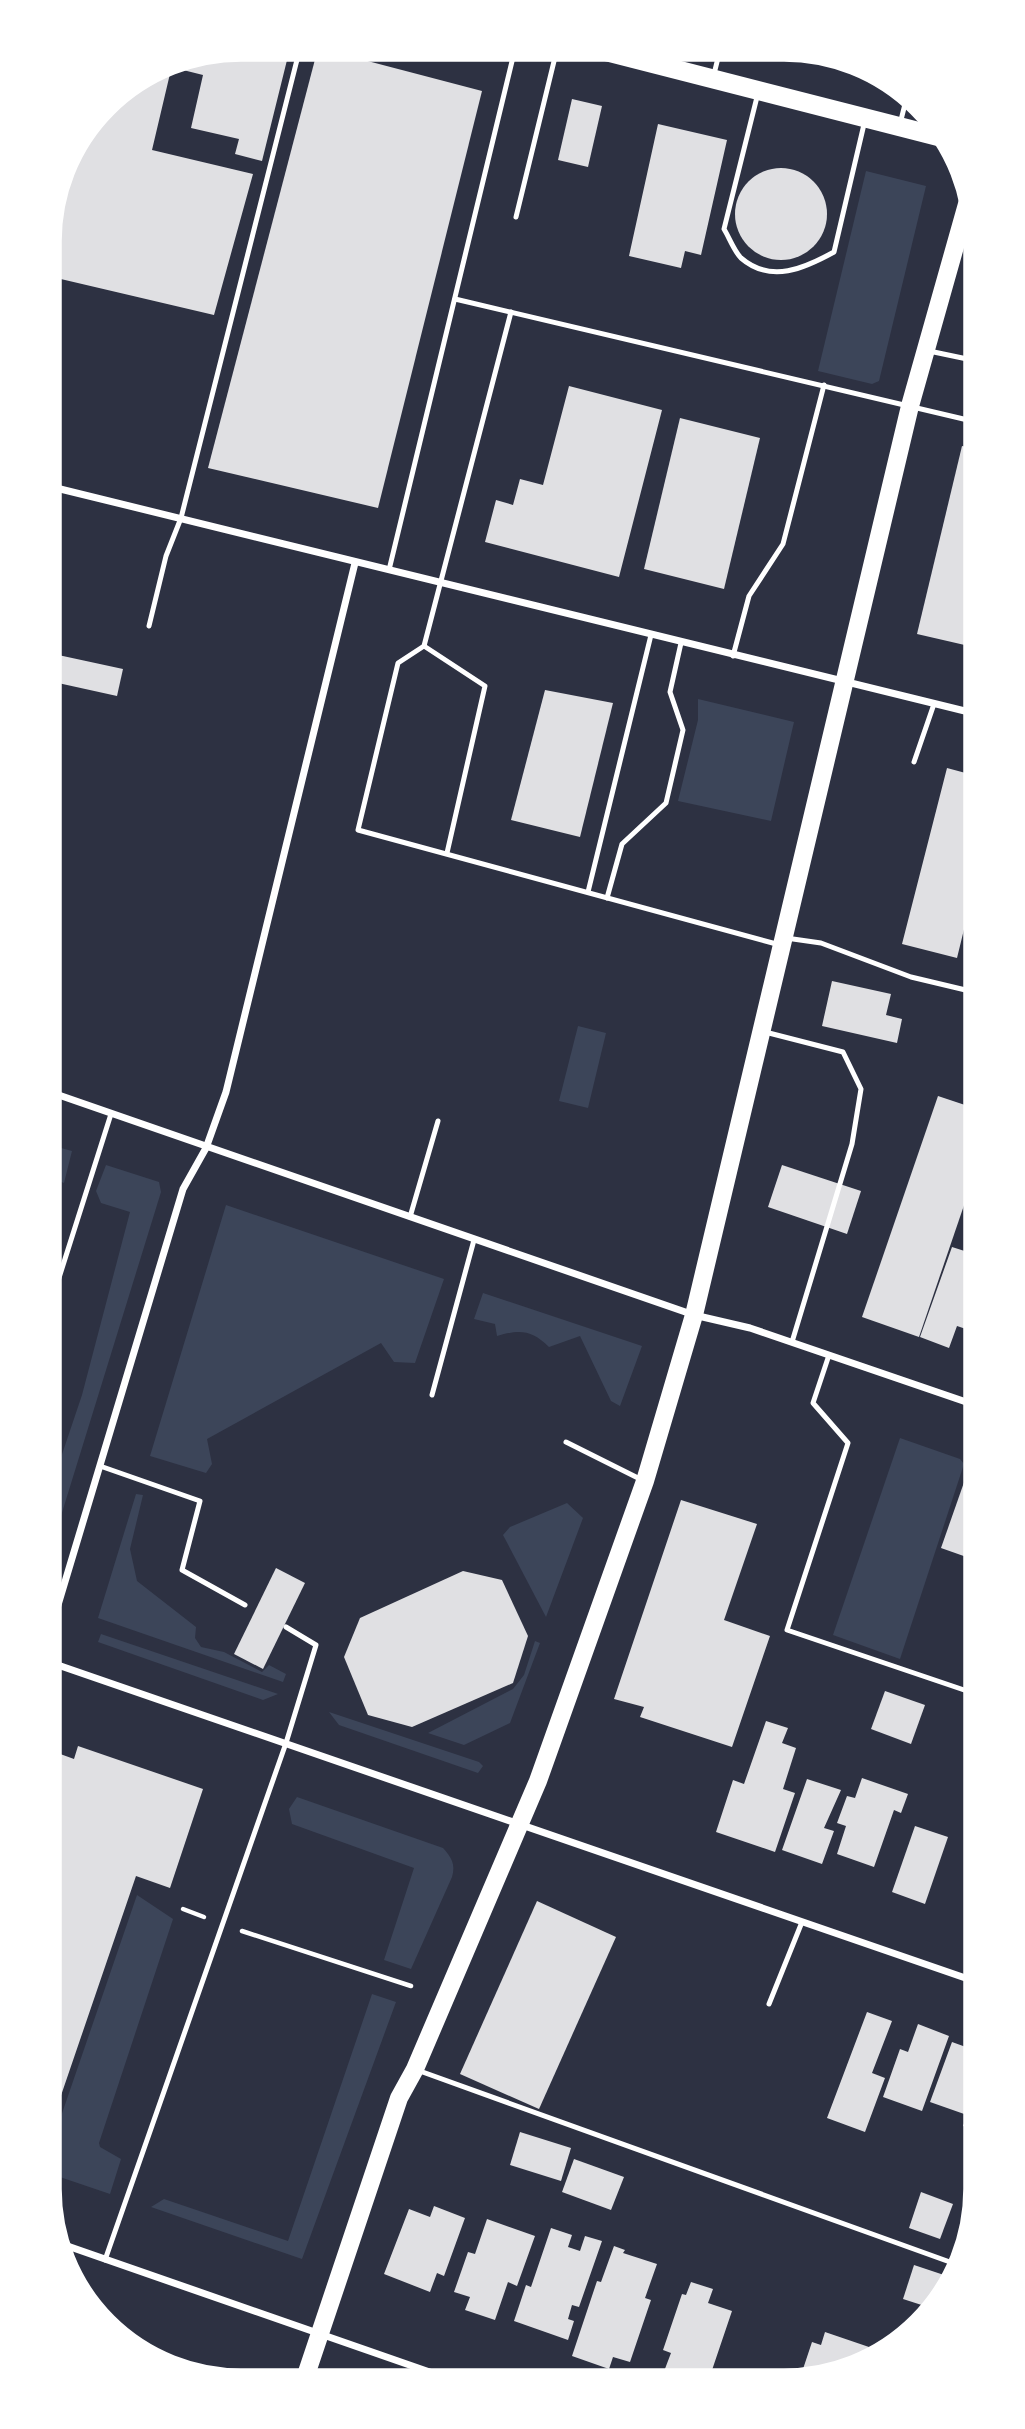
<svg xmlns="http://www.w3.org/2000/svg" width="1025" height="2429" font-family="'Noto Sans',sans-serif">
  <rect width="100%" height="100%" fill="#2d3142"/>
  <g fill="#3c4559">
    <polygon points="866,171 926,186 879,381 872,384 818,371"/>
    <polygon points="698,699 794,722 771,821 678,801 698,720"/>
    <polygon points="578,1026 606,1033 588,1108 559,1101"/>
    <polygon points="50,1145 72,1151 64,1183 51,1178"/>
    <polygon points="106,1165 159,1182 161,1192 52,1545 51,1487 82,1395 130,1212 101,1203 96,1191"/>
    <polygon points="226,1205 444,1279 415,1363 394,1362 381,1343 207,1439 212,1464 206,1473 150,1456"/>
    <path d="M483 1293 642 1346 620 1406 611 1401 580 1336 549 1347C532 1330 520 1329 497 1336L495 1324 474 1319Z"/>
    <polygon points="900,1438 960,1459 964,1464 900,1659 833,1635"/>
    <polygon points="136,1494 143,1495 130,1549 137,1581 196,1627 195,1638 201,1647 224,1652 262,1672 269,1665 286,1674 283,1682 98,1618"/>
    <polygon points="567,1503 583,1518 546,1617 503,1535 510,1527"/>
    <polygon points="101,1634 278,1694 263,1700 98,1642"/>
    <polygon points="535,1641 540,1643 510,1723 464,1745 428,1733 513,1689 524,1675"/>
    <polygon points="329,1712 479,1762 483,1766 478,1773 339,1725"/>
    <path d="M297 1797 443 1848C451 1857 456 1864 452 1877L411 1969 384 1960 414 1868 292 1824 289 1809Z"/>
    <polygon points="137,1895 173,1919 99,2143 100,2147 121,2159 110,2194 54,2175 53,2127 57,2128"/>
    <polygon points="372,1994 396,2002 302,2259 151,2207 164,2199 288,2241"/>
  </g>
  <g fill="#e0e0e3">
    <polygon points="241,47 290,48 262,161 235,154 239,139 191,128 203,75 175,68 177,60"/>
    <polygon points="318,48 482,91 378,508 208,468"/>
    <polygon points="173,61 152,150 253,174 214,315 48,276 48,228 67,156 113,96"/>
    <polygon points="572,99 602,106 588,167 558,160"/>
    <polygon points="658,124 727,140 701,255 685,251 681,268 629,256"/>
    <circle cx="781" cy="214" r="46"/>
    <polygon points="569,386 662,410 619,577 485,542 496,500 513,505 520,479 543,485"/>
    <polygon points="680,418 760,438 724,589 644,569"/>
    <polygon points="962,446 972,448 973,633 969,646 917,634"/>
    <polygon points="49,653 123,669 117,696 49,681"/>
    <polygon points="545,690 613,703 580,837 511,820"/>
    <polygon points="947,768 973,775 973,915 968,913 957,958 902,944"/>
    <polygon points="832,981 891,994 886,1015 902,1019 897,1043 822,1026"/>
    <polygon points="938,1096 974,1108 974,1176 919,1337 862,1317"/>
    <polygon points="782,1165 861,1191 847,1234 768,1207"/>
    <polygon points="952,1247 974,1254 975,1332 957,1326 949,1348 920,1337"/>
    <polygon points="968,1471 975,1474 975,1560 941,1548"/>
    <polygon points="681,1500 757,1524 724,1620 770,1636 732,1747 640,1717 644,1707 614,1699"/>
    <polygon points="276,1568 305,1583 263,1669 234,1654"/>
    <polygon points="463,1571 502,1580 528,1636 513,1683 412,1727 368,1715 344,1657 360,1618"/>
    <polygon points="885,1691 925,1705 911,1744 871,1729"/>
    <polygon points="766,1721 788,1728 782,1743 796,1748 783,1789 795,1793 775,1852 716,1832 733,1780 744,1784"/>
    <polygon points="78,1746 203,1789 170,1888 136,1876 54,2116 52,1751 74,1759"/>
    <polygon points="862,1778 908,1794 901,1813 894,1810 874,1867 837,1854 846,1826 837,1823 847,1796 855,1798"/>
    <polygon points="807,1779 841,1790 824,1828 834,1831 822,1864 782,1850"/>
    <polygon points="915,1826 948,1837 925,1904 892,1892"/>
    <polygon points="976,1888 976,1910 969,1907"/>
    <polygon points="537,1901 616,1937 539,2109 460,2074"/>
    <polygon points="867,2012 892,2021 872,2073 885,2078 865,2132 827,2118"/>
    <polygon points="918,2024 949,2036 922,2111 883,2097 900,2049 908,2052"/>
    <polygon points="952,2042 977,2051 977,2122 974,2130 963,2126 967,2115 930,2102"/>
    <polygon points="520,2132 571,2148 561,2181 510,2165"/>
    <polygon points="574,2159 624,2177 611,2210 562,2192"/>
    <polygon points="921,2192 953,2204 940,2239 909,2228"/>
    <polygon points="434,2206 465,2218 444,2276 437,2273 430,2292 384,2274 409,2209 430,2217"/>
    <polygon points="487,2219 535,2236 517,2286 508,2282 495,2320 465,2310 470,2297 454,2292 468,2252 475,2254"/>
    <polygon points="551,2228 572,2235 568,2247 580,2251 585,2236 602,2241 579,2307 572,2305 568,2319 574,2321 568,2340 514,2321 526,2285 531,2287"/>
    <polygon points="614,2246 625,2250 623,2253 657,2264 645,2298 651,2300 630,2362 613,2357 609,2369 572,2356 597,2281 601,2282"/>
    <polygon points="914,2265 953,2278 934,2309 903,2299"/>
    <polygon points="691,2282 713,2289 708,2303 732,2311 710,2376 669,2376 663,2374 671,2353 663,2350 682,2294 686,2295"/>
    <polygon points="825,2332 869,2347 866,2355 834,2375 801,2375 812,2342 821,2345"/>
  </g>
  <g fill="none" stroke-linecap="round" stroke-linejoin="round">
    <g stroke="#fff" stroke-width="4.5">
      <polyline points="183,1909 204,1917"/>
      <polyline points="242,1931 411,1986"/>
    </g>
    <g stroke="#fff" stroke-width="5">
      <polyline points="714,74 720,50"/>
      <path d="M758 93 724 229C729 237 734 251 741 258 771 284 805 268 834 252L865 120"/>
      <polyline points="900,124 907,96"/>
      <polyline points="516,217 557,49"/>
      <polyline points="455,299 972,421"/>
      <polyline points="511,312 424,646 398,663 358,830 780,945"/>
      <polyline points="929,351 972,360"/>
      <polyline points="389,570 515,49"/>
      <polyline points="149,626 166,556 181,518 300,48"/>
      <polyline points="424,646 485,686 447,853"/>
      <polyline points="733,656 749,596 783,544 824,385"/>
      <polyline points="914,762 934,704"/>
      <polyline points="588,892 651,635"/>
      <polyline points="607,898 622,844 666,803 683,730 670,692 681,643"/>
      <polyline points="786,938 821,943 911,977 974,992"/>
      <polyline points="765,1032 843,1052 861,1089 852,1144 792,1342"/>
      <polyline points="410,1217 438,1121"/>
      <polyline points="51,1303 111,1114"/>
      <polyline points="829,1355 813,1403 848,1443 787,1630 976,1694"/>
      <polyline points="432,1395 474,1240"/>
      <polyline points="566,1442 642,1480"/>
      <polyline points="100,1466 200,1501 182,1570 245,1605"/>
      <polyline points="769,2004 802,1922"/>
      <polyline points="417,2070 961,2266"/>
      <polyline points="105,2260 286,1743 316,1645 286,1627"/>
    </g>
    <g stroke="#fff" stroke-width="7">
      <polyline points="48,486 973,713"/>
      <polyline points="50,1092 694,1315 750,1328 975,1405"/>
      <polyline points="52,1625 183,1189 206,1148 226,1092 355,563"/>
      <polyline points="52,1663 977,1982"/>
      <polyline points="56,2242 444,2377"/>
    </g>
    <polyline stroke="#fff" stroke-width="18" points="305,2378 399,2098 415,2069 538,1781 645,1481 694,1315 910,406 971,190"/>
    <polyline stroke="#fff" stroke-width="19" points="600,50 940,137"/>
  </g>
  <path d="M0 0H1025V2429H0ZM241 60H784A181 181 0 0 1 965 241V2189A181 181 0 0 1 784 2370H241A181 181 0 0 1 60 2189V241A181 181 0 0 1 241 60Z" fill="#fff" fill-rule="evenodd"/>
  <path fill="none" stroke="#fff" stroke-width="3.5" d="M241 60H784A181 181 0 0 1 965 241V2189A181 181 0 0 1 784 2370H241A181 181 0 0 1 60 2189V241A181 181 0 0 1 241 60Z"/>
</svg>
